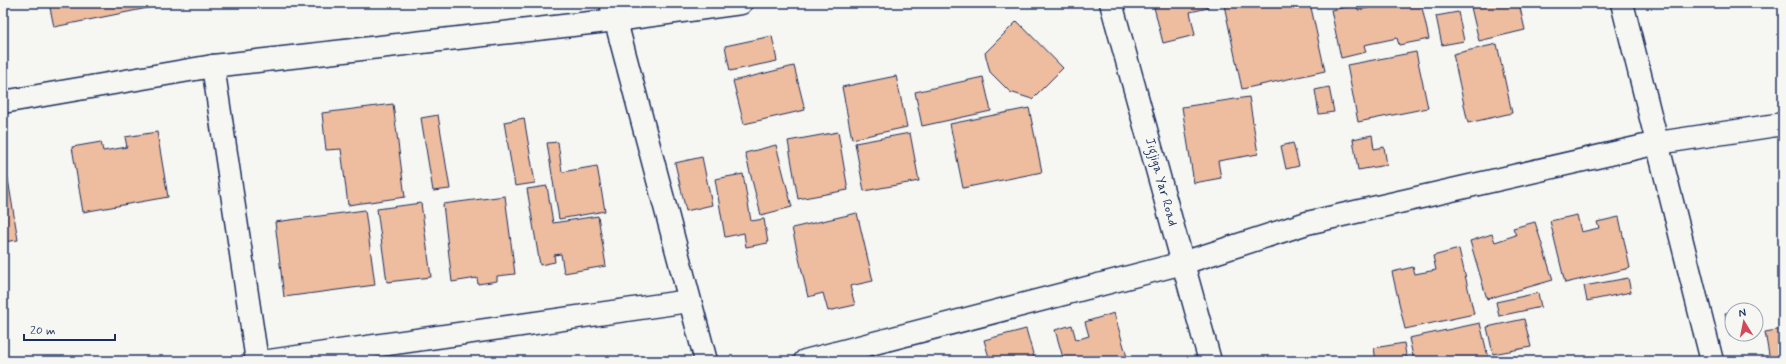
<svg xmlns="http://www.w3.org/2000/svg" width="1786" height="364" font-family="Mynerve,sans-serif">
  <rect width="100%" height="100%" fill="#f6f6f2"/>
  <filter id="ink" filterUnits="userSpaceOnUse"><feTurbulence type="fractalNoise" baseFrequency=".025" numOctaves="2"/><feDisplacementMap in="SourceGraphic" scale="8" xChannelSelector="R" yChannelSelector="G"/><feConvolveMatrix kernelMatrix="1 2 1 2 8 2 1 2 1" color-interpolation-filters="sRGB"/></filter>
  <g filter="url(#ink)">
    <g fill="#eebc9e" stroke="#1b2f5e">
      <polygon points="49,3 172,3 54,27"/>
      <polygon points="1153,3 1207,3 1208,8 1190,12 1195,35 1163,43"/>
      <polygon points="1232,3 1310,3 1325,71 1242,89 1224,5"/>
      <polygon points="1392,3 1421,3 1429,39 1399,45 1397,38 1364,45 1366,52 1341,58 1331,10 1357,5 1358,10"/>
      <polygon points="1470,3 1519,3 1525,30 1479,41"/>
      <polygon points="1458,12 1464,41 1442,45 1436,16"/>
      <polygon points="1017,21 1063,68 1032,99 1010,92 990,72 985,53"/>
      <polygon points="772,36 777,61 730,71 725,46"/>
      <polygon points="1497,44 1512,113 1468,123 1453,54"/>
      <polygon points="1416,52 1428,108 1358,122 1347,65"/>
      <polygon points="794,66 805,110 744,124 733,81"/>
      <polygon points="896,76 907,127 852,139 842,87"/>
      <polygon points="983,77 991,111 922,126 915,92"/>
      <polygon points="1329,87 1334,112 1319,114 1315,90"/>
      <polygon points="1249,97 1258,154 1218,161 1221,178 1194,183 1182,107"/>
      <polygon points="393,104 405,197 348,205 341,149 326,150 322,113"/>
      <polygon points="1029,108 1042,172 963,188 950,124"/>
      <polygon points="438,115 450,189 433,191 421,118"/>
      <polygon points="524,118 535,183 515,186 504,122"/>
      <polygon points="157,132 168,197 83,212 72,147 101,142 103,151 127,147 125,137"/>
      <polygon points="838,132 848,190 798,199 788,141"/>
      <polygon points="910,133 919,181 864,191 855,143"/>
      <polygon points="1372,135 1374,149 1384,147 1387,165 1358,170 1353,139"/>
      <polygon points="558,142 562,172 597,166 605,211 559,219 547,143"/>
      <polygon points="1293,143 1299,166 1286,169 1281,146"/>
      <polygon points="776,145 792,207 761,215 745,153"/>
      <polygon points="702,157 712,205 686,211 675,163"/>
      <polygon points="3,167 6,167 18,240 3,242"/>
      <polygon points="743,174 751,221 764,219 768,243 746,247 744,233 725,237 715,179"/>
      <polygon points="547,186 553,223 598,216 606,266 564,273 561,254 554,255 555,262 540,265 527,189"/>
      <polygon points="505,196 515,274 497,276 497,281 478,284 477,278 452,282 443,204"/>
      <polygon points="421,203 431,277 387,282 377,209"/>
      <polygon points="365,210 375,285 284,297 275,222"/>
      <polygon points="857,213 873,281 850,286 855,305 828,311 823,293 808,297 792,228"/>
      <polygon points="1577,215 1581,232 1599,228 1597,222 1619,217 1630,268 1565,283 1550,221"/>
      <polygon points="1535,222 1553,280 1487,299 1470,241 1492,234 1495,242 1516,235 1513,228"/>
      <polygon points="1459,249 1474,314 1405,329 1392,272 1413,267 1415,274 1436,270 1433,256"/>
      <polygon points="1628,278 1631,292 1587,301 1584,286"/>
      <polygon points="1538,293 1541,307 1499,316 1496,302"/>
      <polygon points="1732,312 1732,334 1738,334 1730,336 1725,313"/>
      <polygon points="1756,312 1760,329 1756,330"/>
      <polygon points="1114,313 1127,357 1114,361 1064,361 1055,330 1072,325 1076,340 1089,336 1085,322"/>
      <polygon points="1524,319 1531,347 1493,354 1487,327"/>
      <polygon points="1480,323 1489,361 1414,361 1409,338"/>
      <polygon points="1026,329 1035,361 990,361 984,340"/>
      <polygon points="1783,329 1783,361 1770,361 1765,332"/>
      <polygon points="1404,343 1407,361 1376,361 1374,348"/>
    </g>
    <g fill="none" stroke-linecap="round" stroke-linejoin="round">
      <defs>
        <g id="minor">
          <polyline points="611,3 706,361"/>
          <polyline points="1111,3 1210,361"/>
          <polyline points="1622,3 1712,361"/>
          <polyline points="213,66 257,361"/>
          <polyline points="3,102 213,66 616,20 741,3"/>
          <polyline points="269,361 689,301"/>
          <polyline points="805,361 1183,263 1307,223 1658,143 1783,124"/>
        </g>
      </defs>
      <use href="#minor" stroke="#1b2f5e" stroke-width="25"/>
      <use href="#minor" stroke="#f6f6f2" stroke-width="22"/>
    </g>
  </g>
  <g text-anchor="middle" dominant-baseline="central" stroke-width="3" stroke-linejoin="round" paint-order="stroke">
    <g font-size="13" fill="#1b2f5e" stroke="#f6f6f2">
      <text transform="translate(1161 182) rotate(75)">Jigjiga Yar Road</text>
    </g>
  </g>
  <rect width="1786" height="364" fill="none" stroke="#f6f6f2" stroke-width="16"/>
  <rect x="8" y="8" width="1770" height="348" fill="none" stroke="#1b2f5e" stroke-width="1.5" filter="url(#ink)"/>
  <g transform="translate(1744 322) rotate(350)"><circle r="19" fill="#f6f6f2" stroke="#9ea6b7"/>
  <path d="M0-3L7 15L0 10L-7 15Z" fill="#d1495b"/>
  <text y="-6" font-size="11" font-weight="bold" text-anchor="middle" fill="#1b2f5e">N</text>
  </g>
  <path d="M24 334v6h91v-6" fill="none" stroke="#1b2f5e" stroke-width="2"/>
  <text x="30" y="334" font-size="12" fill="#1b2f5e" stroke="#f6f6f2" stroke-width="3" paint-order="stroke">20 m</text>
</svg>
